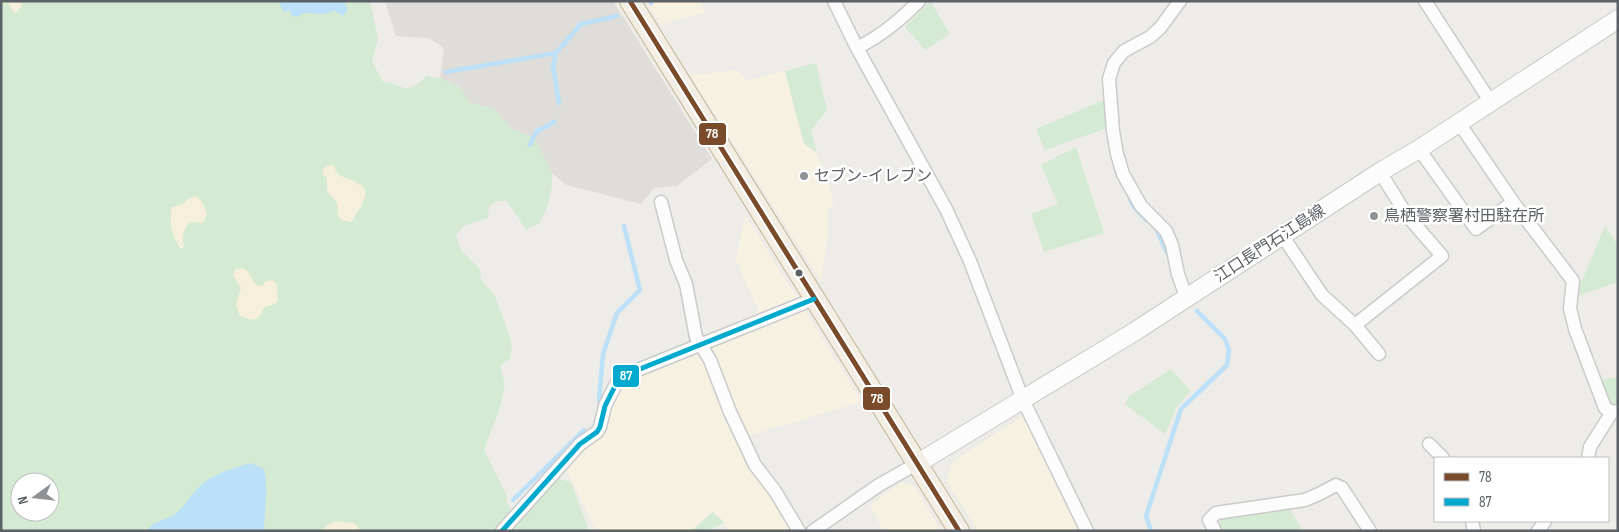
<svg xmlns="http://www.w3.org/2000/svg" width="1619" height="532" font-family="'Sofia Sans Condensed','Noto Sans JP',sans-serif">
<rect width="100%" height="100%" fill="#edece8"/>
<!-- commercial -->
<path fill="#f7f1e1" d="M646,1H700L705,12L661,25Z
M738,70L746,81L785,71L804,144L817,153L834,201L828,212V237L821,281L690,75Z
M745,215L862,402L747,436L705,335L759,312L736,260Z
M697,352L708,363L753,469L793,531H730L713,512L691,531H596L566,468L587,446L607,432L611,404L626,382Z
M1025,415L1082,531H978L947,481L952,462Z
M901,482L908,483L915,487L941,531H883L870,505Z"/>
<!-- industrial -->
<path fill="#deddd9" d="M385,1H613L712,159L677,186L654,188L641,204L566,185L552,173L535,139L511,128L494,109L468,102L460,87L440,78L444,48L428,38L396,36Z"/>
<!-- green -->
<path fill="#d5ead2" fill-rule="evenodd" d="M1,1H370L378,39L372,62L383,82L391,83L407,89L419,83L427,76L440,78L460,87L468,102L494,109L511,128L535,139L552,173V186L548,205L540,223L526,230L507,201H498L489,206L488,218L464,226L456,235L461,250L480,269L481,280L494,294L503,317L512,345L510,359L500,366L505,384L500,407L484,450L507,496V503L511,510L493,531H1ZM20,482H50V512H20Z
M930,1L950,34L925,50L905,27Z
M816,63L827,110L811,131L817,153L804,144L785,71Z
M1104,100L1107,128L1045,150L1036,129Z
M1076,147L1104,233L1044,252L1031,214L1058,204L1041,165Z
M1605,226L1618,246V282L1575,297Z
M1171,369L1191,391L1176,408L1165,434L1125,404L1128,397Z
M1618,377V404L1610,405L1600,380Z
M559,479L571,482L589,531H511L547,487Z
M1288,506L1303,531H1220L1218,527L1220,519Z
M713,512L724,522L709,531H691Z"/>
<!-- sand -->
<path fill="#f6efdc" d="M7,1H20L22,6L16,13L13,11Z
M334,165C335,169 336,173 340,175C348,181 368,182 365,196C363,207 356,212 352,222L342,220L338,216L337,203L327,191V178L323,174V169L326,166Z
M196,196L202,202L207,214L203,223L190,222C184,228 181,238 184,246L182,249L180,248C171,234 169,223 172,207L181,205L188,199Z
M242,268C252,271 250,282 259,286L263,285L266,281L272,280L277,284L278,300L275,304L265,307L258,318L251,320L240,316L236,305L241,288L233,275L235,269Z
M336,521L353,523L358,526L359,531H322L327,525Z"/>
<!-- water -->
<path fill="#bbe0f8" d="M278,1H345L347,11L343,16L334,10C316,21 312,6 297,17L291,15L290,10L284,12Z
M251,463C254,465 260,466 262,468C270,474 264,520 264,531H146C153,521 164,521 173,515C183,509 188,499 196,490C210,474 232,469 251,463Z"/>
<g fill="none" stroke-linecap="round" stroke-linejoin="round">
<!-- stream -->
<path stroke="#bbe0f8" stroke-width="4.5" d="M650,1L651,3
M446,72L556,53
M559,103L553,66L556,53L581,24L617,16
M530,145L536,132L554,122
M1130,199L1134,207L1146,220
M1157,230L1167,253
M599,400L603,354L617,313L640,290L624,226
M513,500L584,430
M1151,531L1146,516L1181,409L1227,365L1229,350L1225,339L1197,311"/>
<defs>
<path id="minor" d="M834,1L857,48L946,209L970,261L1023,400L1087,531
M1180,1L1160,28L1150,37L1124,51L1114,63L1109,79L1113,131L1117,154L1123,174L1141,206L1166,231L1172,245L1178,274L1186,297
M1425,1L1490,101
M857,48C882,35 899,21 919,1
M1459,123L1513,202L1573,281L1570,308L1575,329L1605,408L1612,412L1618,411
M1419,149L1476,229L1513,202
M661,202L676,260L686,284L696,337L710,360L730,412L755,465L775,491L799,531
M1282,235L1322,295L1355,325L1379,354
M1355,325L1442,256L1406,214L1380,172
M1429,444L1443,458
M1588,458L1590,447L1612,412
M1472,521L1474,531
M502,531L580,444L597,432L600,427L605,406L617,382L630,373L814,299
M813,531L879,485L918,463
M1215,531L1209,520L1216,513L1305,500L1319,494L1336,485L1342,488L1370,531
M1538,531L1545,521"/>
<path id="secondary" d="M918,463L1134,332L1380,172L1419,149L1618,19"/>
<path id="trunk" d="M630,1L959,531"/>
</defs>
<!-- minor casing -->
<use href="#minor" stroke="#cacaca" stroke-width="15"/>
<!-- secondary casing -->
<use href="#secondary" stroke="#c9c9c8" stroke-width="20"/>
<!-- trunk casing -->
<use href="#trunk" stroke="#c5b594" stroke-width="22"/>
<!-- minor -->
<use href="#minor" stroke="#fcfcfc" stroke-width="12"/>
<!-- secondary -->
<use href="#secondary" stroke="#fcfcfc" stroke-width="18"/>
<!-- trunk -->
<use href="#trunk" stroke="#f2eee4" stroke-width="20"/>
<defs>
<path id="bus-1" d="M630,1L959,531"/>
<path id="bus-2" d="M502,531L580,444L597,432L600,427L605,406L617,382L630,373L814,299"/>
</defs>
<!-- bus-1 casing -->
<use href="#bus-1" stroke="#fff" stroke-width="9"/>
<!-- bus-2 casing -->
<use href="#bus-2" stroke="#fff" stroke-width="9"/>
<!-- bus-1 -->
<use href="#bus-1" stroke="#7a4b2a" stroke-width="5"/>
<!-- bus-2 -->
<use href="#bus-2" stroke="#00a9ce" stroke-width="5"/>
</g>
<!-- markers -->
<g fill="#8f9294" stroke="#fff" stroke-width="2">
<circle cx="804" cy="176" r="5"/>
<circle cx="1374" cy="216" r="5"/>
</g>
<circle fill="#5c6166" stroke="#fff" stroke-width="2" cx="799" cy="273" r="4.5"/>
<g text-anchor="middle" dominant-baseline="central" stroke-width="5" stroke-linejoin="round" paint-order="stroke">
<!-- poi labels -->
<g font-size="16" fill="#5c6166" stroke="#fff" text-anchor="start">
<text x="814" y="176">セブン-イレブン</text>
<text x="1384" y="216">鳥栖警察署村田駐在所</text>
</g>
<!-- street labels -->
<g font-size="16" fill="#5c6166" stroke="#fff">
<text transform="translate(1270 244) rotate(-33)">江口長門石江島線</text>
</g>
</g>
<g stroke="#fff" stroke-width="2">
<rect x="698" y="122" width="29" height="24" rx="5" fill="#7a4b2a"/>
<rect x="612" y="364" width="28" height="24" rx="5" fill="#00a9ce"/>
<rect x="862" y="386" width="29" height="25" rx="5" fill="#7a4b2a"/>
</g>
<g font-size="14" text-anchor="middle" font-weight="bold" fill="#fff">
<text x="712" y="138">78</text>
<text x="626" y="380">87</text>
<text x="877" y="403">78</text>
</g>
<!-- border -->
<rect width="1619" height="532" fill="none" stroke="#5c6166" stroke-width="5"/>
<!-- legend -->
<rect x="1434" y="457" width="175" height="65" fill="#ffffff" stroke="#bec0c2"/>
<rect x="1444" y="473" width="25" height="8" fill="#7a4b2a" stroke="#bec0c2"/>
<text x="1479" y="482" font-size="15" fill="#5c6166">78</text>
<rect x="1444" y="498" width="25" height="8" fill="#00a9ce" stroke="#bec0c2"/>
<text x="1479" y="507" font-size="15" fill="#5c6166">87</text>
<!-- north arrow -->
<g transform="translate(35 497) rotate(255)"><circle r="24" fill="#ffffff" stroke="#bec0c2"/>
<path d="M0-4L9 19L0 12L-9 19Z" fill="#8f9294"/>
<text y="-8" font-size="14" font-weight="bold" text-anchor="middle" fill="#5c6166">N</text>
</g>
</svg>
